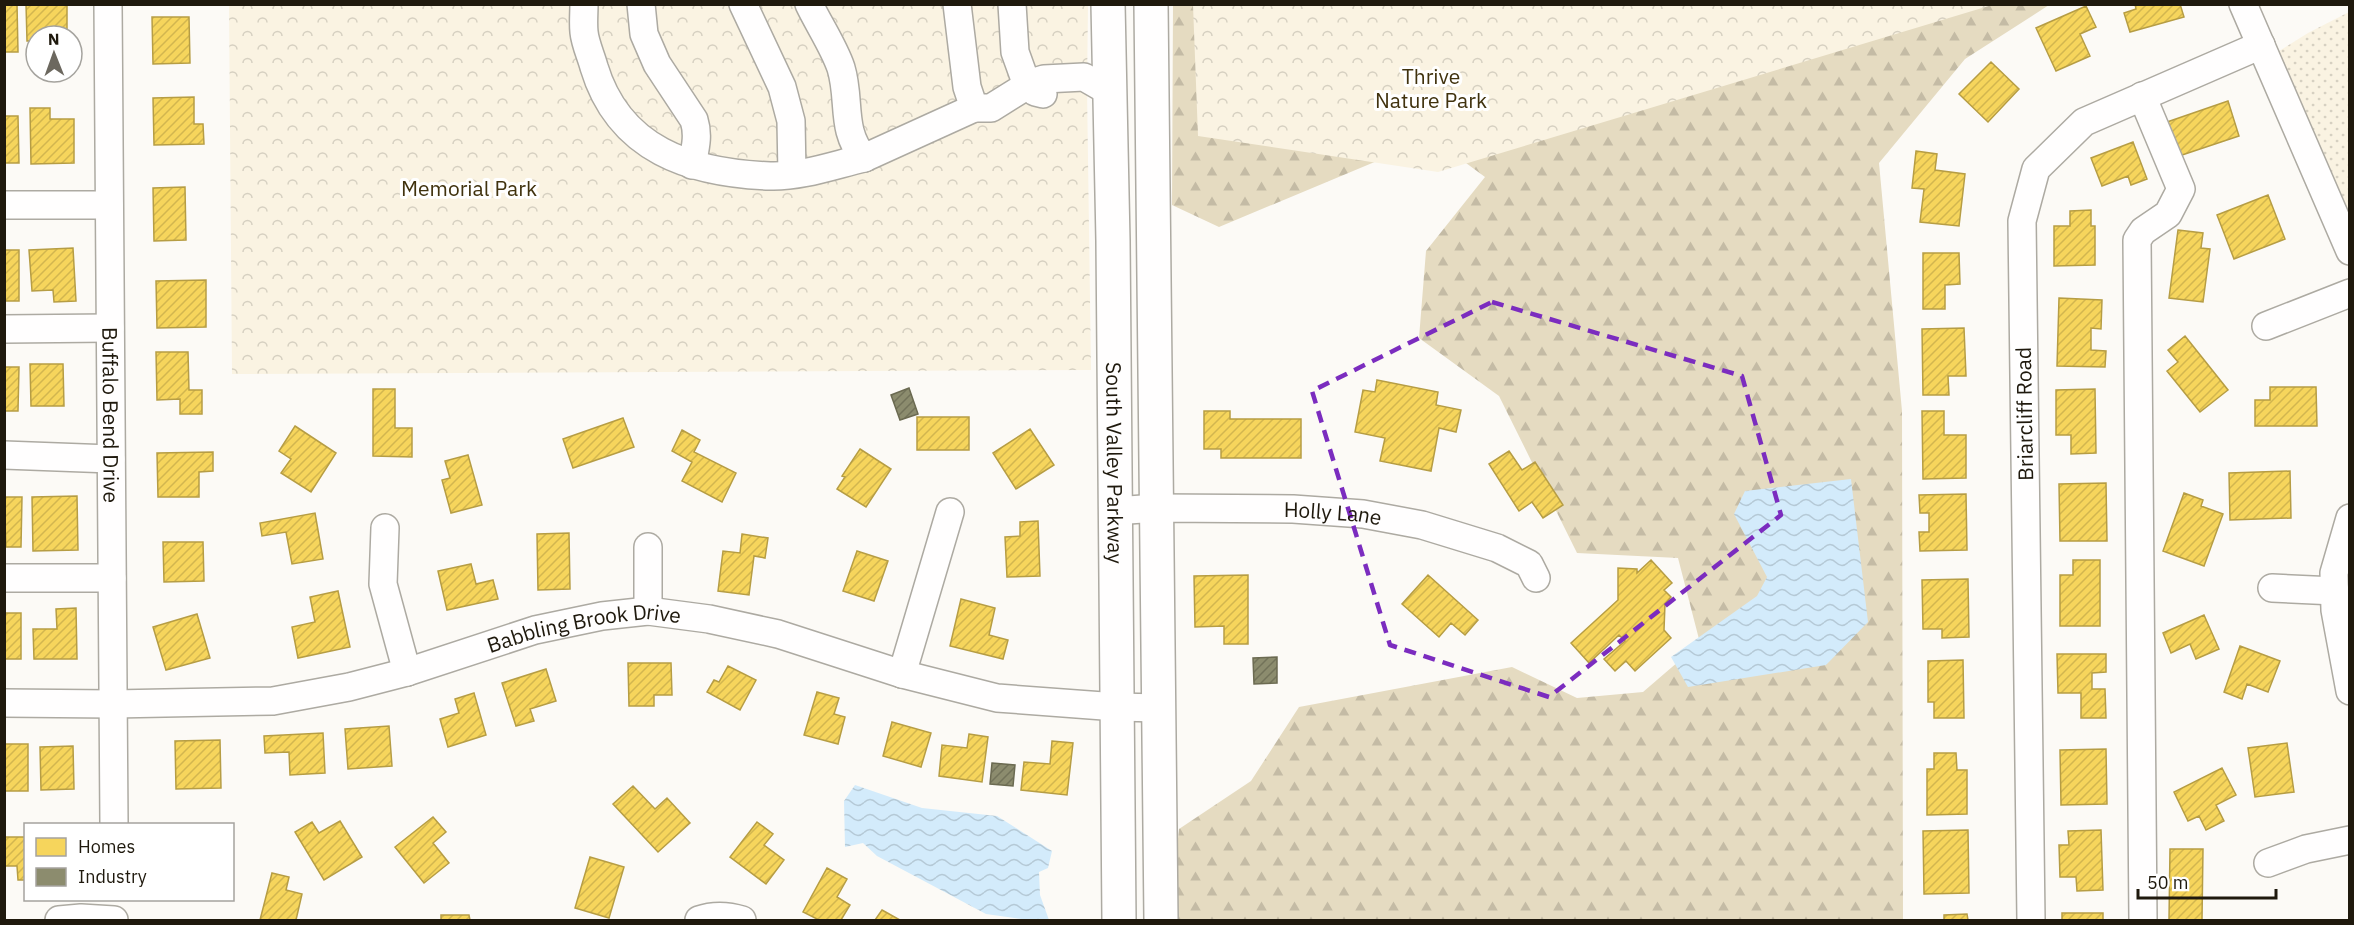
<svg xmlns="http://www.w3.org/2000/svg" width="2354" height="925" font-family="'IBM Plex Sans',sans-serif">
<defs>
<pattern id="grass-dots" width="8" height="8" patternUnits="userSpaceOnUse" patternTransform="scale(1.5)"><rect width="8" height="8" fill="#faf3e2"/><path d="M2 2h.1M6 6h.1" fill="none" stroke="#d6d0c1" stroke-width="1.8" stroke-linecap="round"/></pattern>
<pattern id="forest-firs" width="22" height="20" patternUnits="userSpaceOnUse" patternTransform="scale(1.5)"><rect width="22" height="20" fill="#e5dbc1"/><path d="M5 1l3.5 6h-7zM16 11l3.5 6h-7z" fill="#c4bba5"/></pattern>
<pattern id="park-crowns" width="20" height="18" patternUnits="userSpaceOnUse" patternTransform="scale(1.5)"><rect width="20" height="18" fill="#faf3e2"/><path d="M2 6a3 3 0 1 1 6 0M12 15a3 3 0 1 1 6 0" fill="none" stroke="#d6d0c1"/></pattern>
<pattern id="water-waves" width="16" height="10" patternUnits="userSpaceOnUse" patternTransform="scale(1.5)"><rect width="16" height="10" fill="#d3ebfb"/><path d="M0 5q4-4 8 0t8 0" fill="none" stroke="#b5c9d6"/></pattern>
<pattern id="homes-hatch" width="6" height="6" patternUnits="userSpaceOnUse" patternTransform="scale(1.5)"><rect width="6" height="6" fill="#f6d55c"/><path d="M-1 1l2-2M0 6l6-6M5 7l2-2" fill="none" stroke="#d2b64f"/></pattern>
<pattern id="industry-hatch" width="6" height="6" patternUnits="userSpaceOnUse" patternTransform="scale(1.5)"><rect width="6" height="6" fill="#8c8c6e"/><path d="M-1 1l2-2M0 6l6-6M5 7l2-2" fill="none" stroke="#727259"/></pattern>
</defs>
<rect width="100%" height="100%" fill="#fcfaf6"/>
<!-- grass -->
<path fill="url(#grass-dots)" d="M2349,12V218L2276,53L2308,33Z"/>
<!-- forest -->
<path fill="url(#forest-firs)" d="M1173,5H2049L1965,59L1879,163L1902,411L1903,920H1172V896L1179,829L1251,781L1299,707L1512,667L1577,698L1643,692L1700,643L1678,558L1577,553L1499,396L1419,338L1426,251L1485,177L1432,138L1219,227L1172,205Z"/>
<!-- park -->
<path fill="url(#park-crowns)" d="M229,5H1088L1087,88L1091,370L232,374Z
M1193,5V4L1992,5L1438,172L1198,136Z"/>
<!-- water -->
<path fill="url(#water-waves)" d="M1851,479L1868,622L1826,665L1688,687L1671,657L1757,596L1767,577L1734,514L1745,491Z
M855,785L922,808L997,816L1052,851L1048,868L1039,872L1040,895L1049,920H1029L986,914L877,856L863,843L845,847L844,801Z"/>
<!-- homes -->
<path fill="url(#homes-hatch)" stroke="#b69d44" stroke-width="1.5" d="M4,4H17L18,52H4Z
M26,4H67V36H36V41H27Z
M2135,4H2180L2184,17L2130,32L2124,13L2136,9Z
M2086,6L2096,27L2080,34L2090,56L2056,71L2036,28Z
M152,17H189L190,63L153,64Z
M1991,62L2019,89L1988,122L1959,94Z
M194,97V124H203L204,144L154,145L153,98Z
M2228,101L2239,136L2179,156L2167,122Z
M30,108H50V119H74V163L31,164Z
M4,116H18L19,163H4Z
M2133,142L2147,179L2131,185L2128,176L2102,186L2091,158Z
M1916,151L1937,154L1935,170L1965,174L1959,226L1920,222L1924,189L1912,188Z
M185,187L186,240L154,241L153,188Z
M2268,195L2285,239L2234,259L2217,215Z
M2091,210V226H2095V265L2054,266V226H2070V211Z
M2178,230L2203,233L2201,248L2210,249L2203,302L2169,298Z
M73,248L76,301L54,302L53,290L32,291L29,250Z
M4,250H19V301H4Z
M1923,253H1959L1960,284L1945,285V309H1923Z
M206,280V327L157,328L156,281Z
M2059,298L2102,300L2101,329L2091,328V350L2106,351L2105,367L2057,366Z
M1964,328L1966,376H1948L1949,395H1923L1922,329Z
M2185,336L2228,390L2200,412L2167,371L2178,362L2168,350Z
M156,352H188L189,390H202V414H180V399L157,400Z
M30,364H63L64,406H31Z
M4,367H19L18,411H4Z
M1377,380L1438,392L1436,405L1461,410L1456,432L1439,428L1431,471L1380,461L1385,438L1355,432L1363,390L1375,392Z
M2270,387H2316L2317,426H2255V400H2270Z
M373,389H395V428H412V457L373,456Z
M2095,389L2096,453L2071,454V435H2056V390Z
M1204,411H1230V419H1301V458H1221V449H1204Z
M1922,411H1944V435H1966V478L1923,479Z
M917,417H969V450H917Z
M623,418L634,447L573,468L563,439Z
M295,426L336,453L311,492L281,473L291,459L279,451Z
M1030,429L1054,465L1016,489L993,453Z
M682,430L700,440L694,452L736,473L722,502L682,481L692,462L672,451Z
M860,449L891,469L866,507L837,489L845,477L842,476Z
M1509,451L1522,470L1535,462L1563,505L1543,518L1532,502L1519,511L1489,464Z
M213,452V471L199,472V497H158L157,453Z
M468,455L482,505L451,513L442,480L450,478L445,461Z
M2290,471L2291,518L2230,520L2229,473Z
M2106,483L2107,541H2060L2059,484Z
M2184,493L2203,500L2201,506L2223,514L2204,566L2163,551Z
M1966,494L1967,550L1920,551L1919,532H1929V513H1920L1919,495Z
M77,496L78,550L33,551L32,497Z
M4,497H22L21,547H6Z
M315,513L323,559L292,564L286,532L262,536L260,523Z
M1038,521L1040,576L1007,577L1005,537L1020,536V522Z
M569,533L570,589L538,590L537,534Z
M742,534L768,538L765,558L754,556L749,595L718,591L723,551L740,553Z
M163,542H203L204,581L164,582Z
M857,551L888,561L874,601L843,591Z
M1651,560L1672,583L1664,590L1671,597L1665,604L1664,630L1671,638L1635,671L1626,661L1615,671L1604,659L1625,641L1619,635L1589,663L1571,643L1618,600V568L1637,569V573Z
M2073,560H2100V626H2060V575H2073Z
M471,564L476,584L493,580L498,599L447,610L438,571Z
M1248,575V644H1224V626L1195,627L1194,576Z
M1428,575L1478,620L1465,635L1451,623L1439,637L1402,604Z
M1968,579L1969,637L1942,638V629H1923L1922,580Z
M338,591L350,647L298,658L292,627L315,622L310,597Z
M961,599L995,608L989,635L1008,640L1003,659L950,646Z
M76,608L77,659H34L33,629H57L56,609Z
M4,613H21V659H4Z
M197,614L210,658L166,670L153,627Z
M2204,615L2219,649L2196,659L2190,644L2171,653L2163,633Z
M2240,646L2280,661L2268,692L2247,684L2242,699L2224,692Z
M2057,654H2106V672L2092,673V689H2105L2106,718H2081V693H2058Z
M1963,660L1964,718H1934V702H1928V661Z
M628,663H671L672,695H654V706H629Z
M728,666L756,680L740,710L707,692L714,680L719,682Z
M546,669L556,701L530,709L534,721L516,726L502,683Z
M817,692L839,698L834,714L845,717L838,744L804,735Z
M474,693L486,735L448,747L440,719L459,713L455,699Z
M892,722L931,733L921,767L883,756Z
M389,726L392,766L348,769L345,729Z
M323,733L325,773L290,775L289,752L265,753L264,736Z
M969,734L988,737L982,782L939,776L942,745L967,748Z
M220,740L221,788L176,789L175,741Z
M1052,741L1073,743L1067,795L1021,790L1024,762L1050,764Z
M2287,743L2294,792L2255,797L2248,748Z
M4,744H28V791H4Z
M73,746L74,789L41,790L40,747Z
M2106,749L2107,804L2061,805L2060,750Z
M1934,753H1956L1957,770H1967V814L1927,815V769H1934Z
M2222,768L2236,795L2216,805L2224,821L2206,830L2199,816L2188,821L2174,792Z
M633,786L655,809L667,798L690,823L658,852L613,804Z
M433,817L446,832L433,843L449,863L424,883L395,847Z
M340,821L362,857L324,880L295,832L312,822L319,833Z
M757,822L773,834L764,845L784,860L766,884L730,857Z
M1968,830L1969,893L1924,894L1923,831Z
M2101,830L2103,890L2077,891L2076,877H2060L2059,845H2069L2068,831Z
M4,837H26V880H18L17,866H4Z
M2170,849H2203L2202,920H2169Z
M590,857L624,867L609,918L575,908Z
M827,868L847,879L837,897L850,905L841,920H819L803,912Z
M272,873L289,877L286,890L302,894L296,920H260Z
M882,910L900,920H875Z
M2062,913H2103V920H2062Z
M1967,914L1968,920H1944V915Z
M441,915H469L470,920H441Z"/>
<!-- industry -->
<path fill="url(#industry-hatch)" stroke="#6b6a51" stroke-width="1.5" d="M909,388L918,414L900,420L891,395Z
M1277,657V683L1254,684L1253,658Z
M992,763L1015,765L1013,786L990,784Z"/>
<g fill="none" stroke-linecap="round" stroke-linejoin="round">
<defs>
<g id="minor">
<path id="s1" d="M108,4L114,824"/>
<path d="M584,4C584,13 583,23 584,32C585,43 591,56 594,67C619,150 690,173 770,176C801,177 834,165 864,158"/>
<path d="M641,4L644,34L657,64L694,120C699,136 695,149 692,165"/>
<path d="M743,4L782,87L791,121L792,174"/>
<path d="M809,4C819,25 834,47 841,68C851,101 840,130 864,158L974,108"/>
<path d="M957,4L967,87L974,108H991L1031,83L1044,79L1084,77L1110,92"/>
<path d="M1012,4L1015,52L1024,77L1035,92L1043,94"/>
<path d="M2243,4L2350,251"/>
<path d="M2142,96L2181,189L2168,214L2143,231L2137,240L2143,920"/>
<path d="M4,205H109"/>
<path d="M2266,326L2350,293"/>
<path d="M4,329L110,328"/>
<path d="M4,455L111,459"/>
<path id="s2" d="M1114,511L1157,508L1293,509L1363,514L1422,525L1497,548L1529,564L1536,578"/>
<path d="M2350,518L2334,573L2335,610L2350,691"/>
<path d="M385,528L383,584L407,672"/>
<path d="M4,578H112"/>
<path d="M2272,588L2335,591"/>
<path d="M648,611V547"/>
<path d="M902,674L950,512"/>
<path id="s3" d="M4,703L113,704L273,701L349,687L407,672L535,630L602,616L648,611L709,619L778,634L902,674L997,698L1117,707L1159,708"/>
<path d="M2268,863L2306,849L2350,840"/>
<path d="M59,920L81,918L114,920"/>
<path d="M699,920C713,915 729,916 742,920"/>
<path d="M2031,920L2022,221L2036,169L2084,122L2261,45"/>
</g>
<g id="major">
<path id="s4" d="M1108,4L1113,241L1119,920"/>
<path d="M1151,4L1161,920"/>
</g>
</defs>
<!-- minor casing -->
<use href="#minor" stroke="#adaaa2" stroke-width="30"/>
<!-- major casing -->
<use href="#major" stroke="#adaaa2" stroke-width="36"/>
<!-- minor -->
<use href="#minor" stroke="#fffefe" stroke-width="27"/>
<!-- major -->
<use href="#major" stroke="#fffefe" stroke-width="33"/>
</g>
<!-- marked area -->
<path fill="none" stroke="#7b2cbf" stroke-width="4.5" stroke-dasharray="12 8" stroke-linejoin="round" d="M1492,302L1742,376L1781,515L1549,697L1390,645L1312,391Z"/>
<g text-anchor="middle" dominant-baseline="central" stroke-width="6" stroke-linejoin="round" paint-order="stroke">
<!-- park labels -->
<g font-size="21" fill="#40320e" stroke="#fff">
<text x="1431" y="76">Thrive<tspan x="1431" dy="24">Nature Park</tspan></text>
<text x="469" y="188">Memorial Park</text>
</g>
<!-- street labels -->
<g font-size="21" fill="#1f190d" stroke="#fff">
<text stroke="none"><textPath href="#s1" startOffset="411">Buffalo Bend Drive</textPath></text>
<text transform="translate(2024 414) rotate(-91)">Briarcliff Road</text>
<text stroke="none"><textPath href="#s4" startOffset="459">South Valley Parkway</textPath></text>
<text stroke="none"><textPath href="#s2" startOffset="219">Holly Lane</textPath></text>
<text stroke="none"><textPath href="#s3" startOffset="590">Babbling Brook Drive</textPath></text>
</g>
</g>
<!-- border -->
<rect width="2354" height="925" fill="none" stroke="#1f190d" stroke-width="12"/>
<!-- legend -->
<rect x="24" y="823" width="210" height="78" fill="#ffffff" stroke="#a5a39e" stroke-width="1.5"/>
<rect x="36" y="838" width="30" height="18" fill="#f6d55c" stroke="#a5a39e" stroke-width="1.5"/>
<text x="78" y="853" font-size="18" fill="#1f190d">Homes</text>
<rect x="36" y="868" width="30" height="18" fill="#8c8c6e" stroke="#a5a39e" stroke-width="1.5"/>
<text x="78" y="883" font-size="18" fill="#1f190d">Industry</text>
<!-- north arrow -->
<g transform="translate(54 54) rotate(359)"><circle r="28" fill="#ffffff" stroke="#a5a39e" stroke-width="1.5"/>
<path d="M0-4.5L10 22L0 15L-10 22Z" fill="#6c685f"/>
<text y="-9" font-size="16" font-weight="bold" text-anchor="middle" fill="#1f190d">N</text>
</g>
<!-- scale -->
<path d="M2138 889v9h138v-9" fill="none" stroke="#1f190d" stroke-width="3"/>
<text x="2147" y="889" font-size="18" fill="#1f190d" stroke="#ffffff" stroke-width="4.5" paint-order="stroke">50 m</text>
</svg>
